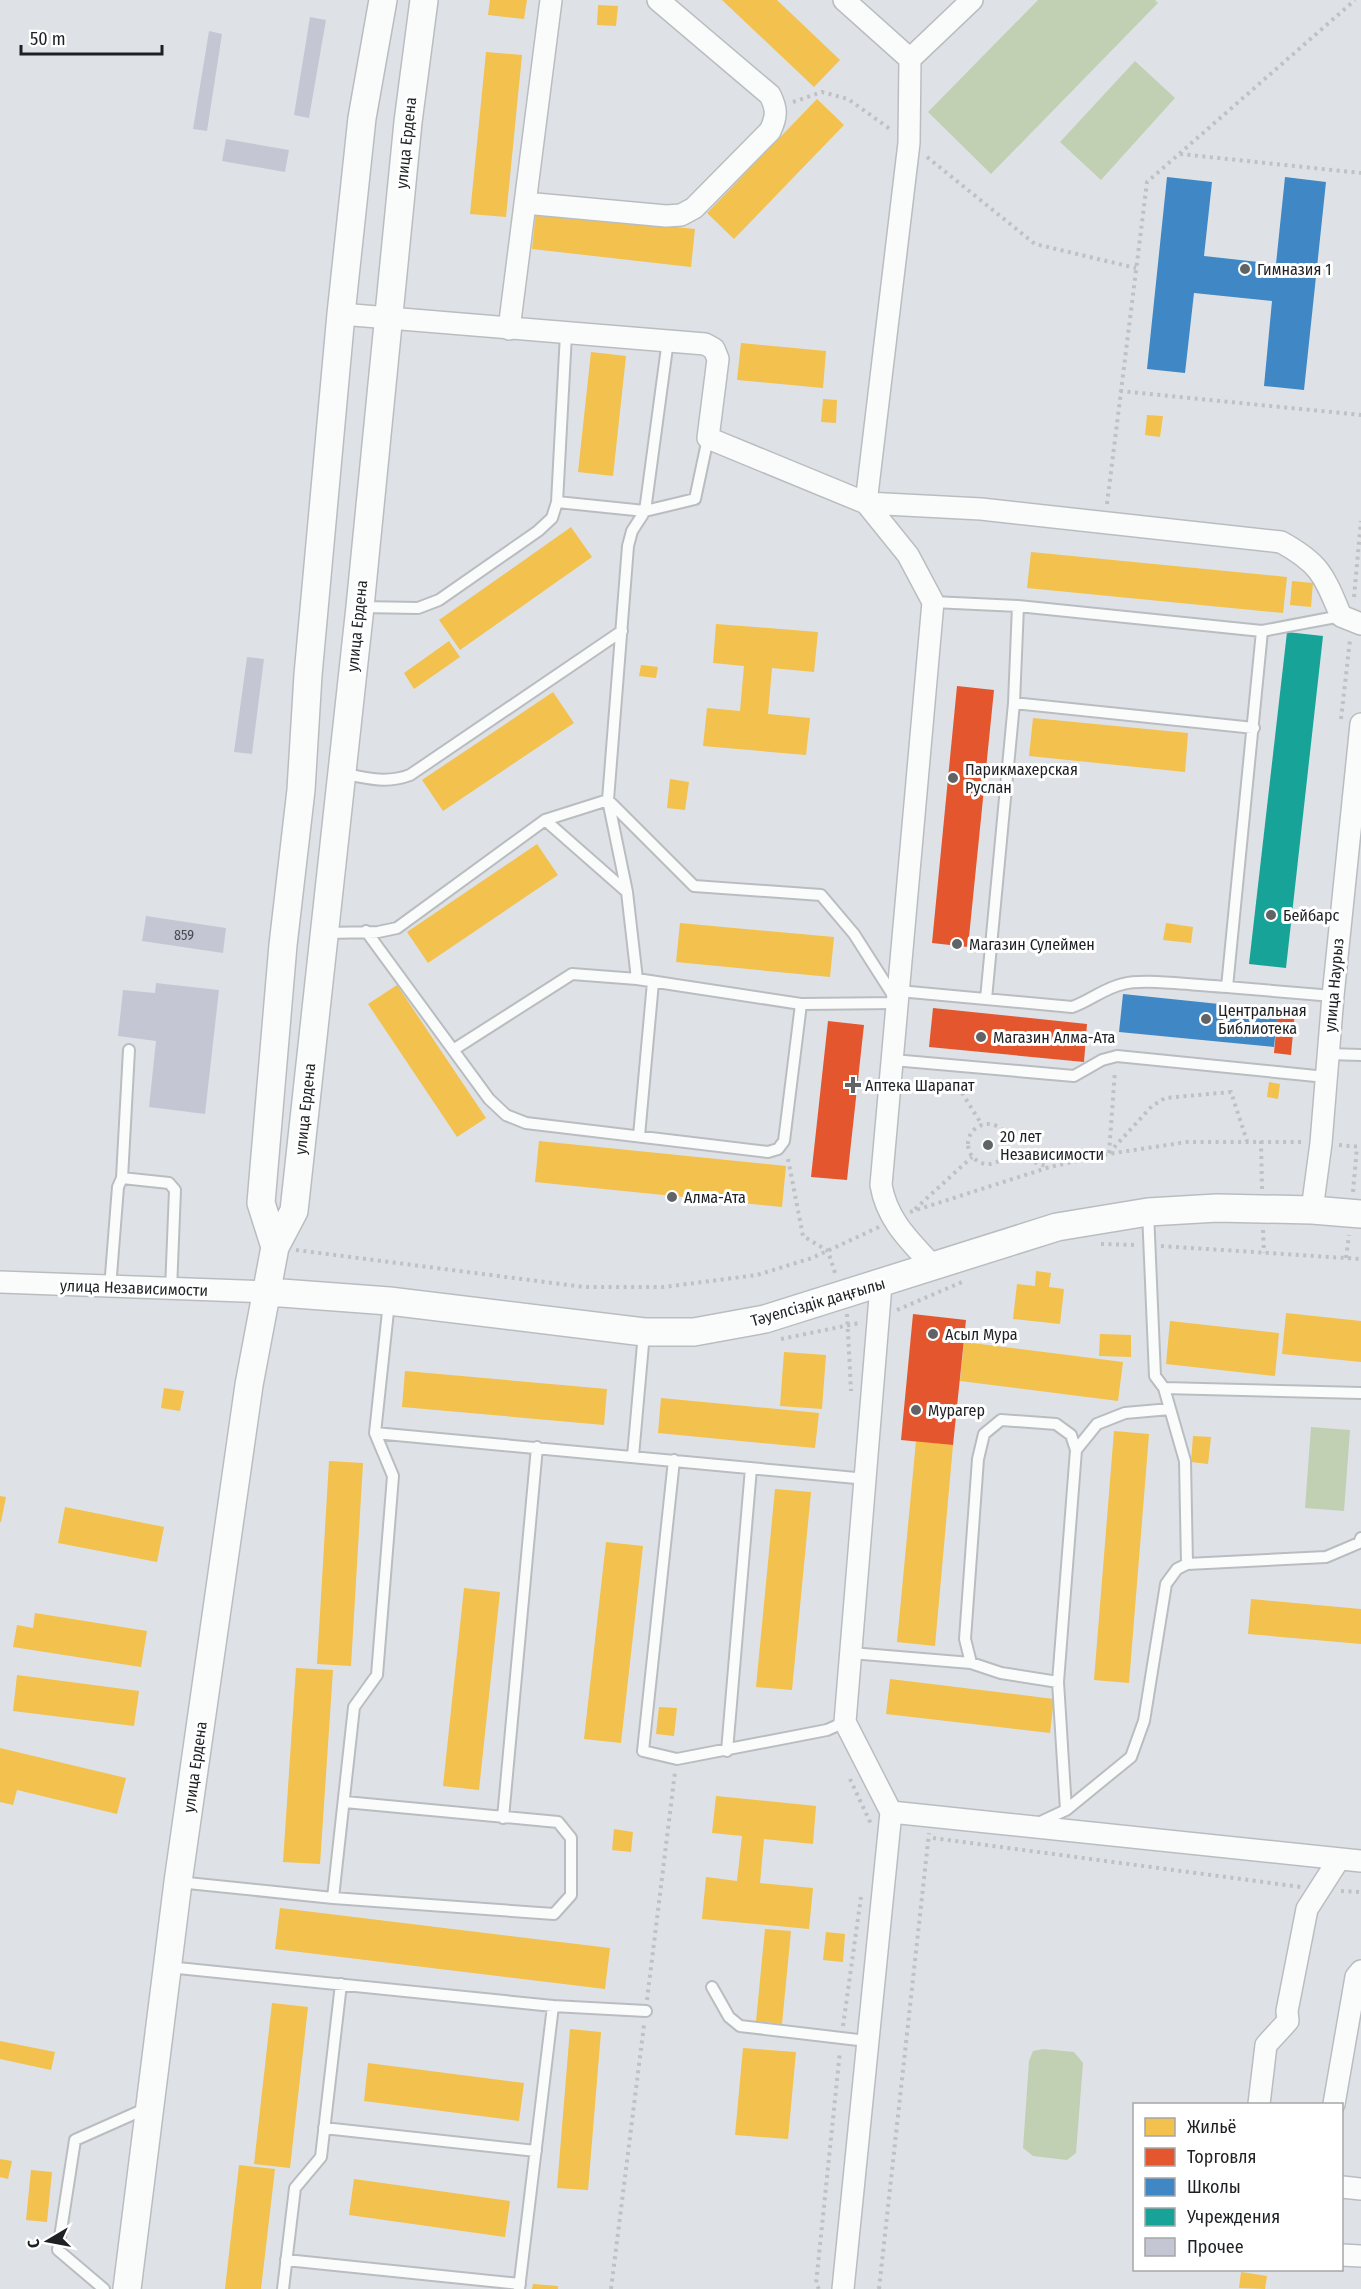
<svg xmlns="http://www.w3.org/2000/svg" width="1361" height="2289" font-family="'Fira Sans Condensed',sans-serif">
<rect width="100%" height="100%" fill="#dee2e6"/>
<!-- green -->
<path fill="#c1cfb3" d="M1038,0H1155L1158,3L991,174L928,112Z
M1135,61L1175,98L1101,180L1060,142Z
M1311,1427L1350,1430L1344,1511L1305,1508Z
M1043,2049L1074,2052L1083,2063L1076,2153L1067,2160L1033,2156L1023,2148L1029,2061L1033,2051Z"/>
<!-- homes -->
<path fill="#f2c14e" d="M490,0H527L524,19L488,15Z
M722,0H777L840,60L814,87Z
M598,5L618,6L616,26L597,25Z
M486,52L522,55L506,217L470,214Z
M817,99L844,125L734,239L707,213Z
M536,212L695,229L691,267L532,249Z
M741,343L826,351L823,388L737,380Z
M591,352L626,356L613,476L578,472Z
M823,399L837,400L836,423L821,422Z
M1147,415L1163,416L1160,437L1145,435Z
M571,527L592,557L460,650L439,620Z
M1031,552L1287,577L1283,613L1027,588Z
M1292,581L1313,583L1311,607L1290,605Z
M716,624L818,632L814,672L772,668L768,714L810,718L806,755L703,746L707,708L740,711L744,666L713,663Z
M449,641L460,657L414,689L404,673Z
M641,665L658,667L656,678L639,676Z
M553,692L574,723L443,811L422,780Z
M1033,718L1188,733L1185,772L1029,756Z
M670,779L689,782L685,810L667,808Z
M537,844L558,875L428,963L407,932Z
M680,923L834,937L830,977L676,962Z
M1166,923L1193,927L1191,943L1163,940Z
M397,985L486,1118L457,1137L368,1004Z
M1269,1082L1280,1084L1278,1099L1267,1097Z
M539,1141L786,1166L782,1207L535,1182Z
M1036,1271L1051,1273L1049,1287L1064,1289L1060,1324L1013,1319L1017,1284L1035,1286Z
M1286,1313L1361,1321V1362L1282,1354Z
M1170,1321L1279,1333L1275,1376L1166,1364Z
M1100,1334L1131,1335V1357L1099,1356Z
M964,1342L1123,1362L1118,1401L960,1381Z
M784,1352L826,1355L822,1409L780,1406Z
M405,1371L607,1389L604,1425L402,1407Z
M164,1388L184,1391L180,1411L161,1408Z
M661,1398L819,1413L815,1448L658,1433Z
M1114,1431L1149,1434L1129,1683L1094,1680Z
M1193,1436L1211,1437L1208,1464L1191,1462Z
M916,1441L953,1445L935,1646L897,1642Z
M329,1461L363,1463L351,1666L317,1664Z
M775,1489L811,1492L792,1690L756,1687Z
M0,1496L6,1497L1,1522H0Z
M65,1507L164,1527L157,1562L58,1543Z
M606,1542L643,1546L621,1743L584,1739Z
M464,1588L500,1592L479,1790L443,1786Z
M1251,1599L1361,1609V1644L1248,1634Z
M35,1613L147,1631L141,1667L13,1647L17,1625L33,1628Z
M296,1668L333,1670L320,1864L283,1862Z
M17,1675L139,1691L134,1726L13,1711Z
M890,1679L1054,1699L1050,1733L886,1714Z
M659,1707L677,1708L674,1736L656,1734Z
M0,1748L126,1778L117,1814L17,1790L13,1805L0,1802Z
M716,1796L816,1806L813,1844L764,1839L760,1883L813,1888L809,1929L702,1919L706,1877L737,1881L742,1836L712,1833Z
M614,1829L633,1832L631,1852L612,1850Z
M280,1908L610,1948L605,1989L275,1949Z
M765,1929L791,1931L782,2024L756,2021Z
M826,1932L845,1934L843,1962L823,1960Z
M272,2003L308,2007L290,2168L254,2164Z
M570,2029L601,2032L588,2190L557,2188Z
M0,2041L55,2052L51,2070L0,2059Z
M743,2048L796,2052L788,2139L735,2135Z
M368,2063L524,2083L519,2121L364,2101Z
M0,2159L12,2161L8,2179L0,2177Z
M239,2165L275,2169L261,2289H225Z
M31,2170L52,2172L47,2222L26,2220Z
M354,2179L510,2201L505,2237L349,2215Z
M1241,2272L1267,2276L1265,2289L1239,2288Z
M533,2284L558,2286V2289H532Z"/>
<!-- shops -->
<path fill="#e4572e" d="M957,686L994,690L968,947L932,943Z
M933,1008L1087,1024L1084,1062L929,1047Z
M1278,1010L1295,1011L1291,1055L1274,1053Z
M828,1021L864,1025L847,1180L811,1177Z
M913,1314L966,1320L953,1445L901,1440Z"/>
<!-- schools -->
<path fill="#3f88c5" d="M1167,177L1212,182L1204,256L1276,264L1285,177L1326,182L1304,390L1264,386L1272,301L1194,293L1185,373L1147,369Z
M1123,994L1278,1010L1274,1047L1119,1032Z"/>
<!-- public -->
<path fill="#17a398" d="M1287,632L1323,636L1286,968L1249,964Z"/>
<!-- building -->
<path fill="#c5c6d4" d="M310,17L326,20L309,118L294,115Z
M209,31L222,34L207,131L193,129Z
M226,139L289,150L285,172L222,161Z
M247,657L264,659L252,754L234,752Z
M146,916L226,928L223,953L142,941Z
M156,983L219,990L205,1114L149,1107L156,1041L118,1036L123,990L155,993Z"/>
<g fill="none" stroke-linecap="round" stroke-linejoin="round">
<defs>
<path id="service" d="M557,502L645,511L668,340
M933,602L1018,606
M360,607L418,608L439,600L538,531L552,518L557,502L566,334
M1262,631L1341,616
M1014,703L1254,728
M341,773C365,778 386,784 410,775L622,631
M545,820L627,892
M366,931L489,1099L506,1115L526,1123L768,1152L778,1149L784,1141L801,1004L637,979L572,974L453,1050
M325,933L378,932L397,928L545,820L608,800L694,886L821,895L854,934L898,1003L801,1004
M637,979L627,892L608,800L628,546L632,531L645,511L695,499L708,438
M899,991L1072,1007C1090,1001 1104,988 1123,984C1144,978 1202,986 1227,987
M986,999L1014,703L1018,606L1262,631L1227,987L1333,996
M1328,1054L1361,1055
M893,1060L1074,1076L1102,1060L1117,1056L1326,1077
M639,1136L653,982
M122,1178L129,1050
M1148,1212L1155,1376L1164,1388L1361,1393
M110,1288L118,1187L122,1178L169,1183L175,1190L171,1290
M1164,1388L1185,1461L1187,1564
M375,1433L867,1479
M1076,1450L1097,1424L1125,1413L1170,1409
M633,1456L644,1333
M674,1460L643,1751L677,1759L827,1730L845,1722
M851,1653L971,1663L1001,1673L1058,1682
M971,1663L965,1639L978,1459L984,1434L1001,1420L1056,1424L1071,1435L1076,1450L1058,1682L1066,1810
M727,1751L751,1468
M503,1818L537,1447
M1036,1824L1066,1810L1131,1757L1144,1721L1166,1584L1177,1569L1187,1564L1326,1557L1359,1543L1361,1538
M178,1882L333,1898L554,1914L571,1895V1838L558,1822L345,1802
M333,1898L354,1707L377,1675L393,1476L375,1433L389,1302
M168,1967L553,2006L646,2011
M712,1987L729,2017L740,2026L867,2041
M324,2128L536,2151
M286,2260L520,2284
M104,2289L58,2250L75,2140L147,2108
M283,2289L295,2188L321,2157L341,1984
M519,2289L553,2006"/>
<path id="minor" d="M844,0L910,59
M525,203L666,216L681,215L694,208L770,131C777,116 777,109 770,95L658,0
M341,314L705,344L714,349L718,359L708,438L866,503L981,509L1281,542C1321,564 1324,576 1341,616L1361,624
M509,329L551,0
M1312,1210L1321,1143L1333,996L1361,724
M932,1265C909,1240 887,1220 881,1185L933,602L908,555L866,503L909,143L910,59L972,0
M0,1282L268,1292
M891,1812L1361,1861
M1259,2104L1266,2045L1288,2021L1287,2011L1307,1909L1339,1859
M1334,2104L1356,1977L1361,1971
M1342,2187L1361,2189
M1342,2255L1361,2256
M843,2289L891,1812L845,1722L881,1285"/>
<path id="tertiary" d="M275,1247L261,1203L283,945L301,790L308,675L341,314L362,118L383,0
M268,1292L389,1301L644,1332H694L765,1319L1057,1227L1148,1212L1217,1208L1312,1210L1361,1214
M127,2289L178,1882L249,1385L275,1247L294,1211L360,607L408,122L424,0"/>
</defs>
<!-- service casing -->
<use href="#service" stroke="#babdc0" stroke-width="14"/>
<!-- minor casing -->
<use href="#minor" stroke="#babdc0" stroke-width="24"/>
<!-- tertiary casing -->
<use href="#tertiary" stroke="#babdc0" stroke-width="30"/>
<!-- path -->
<path stroke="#c0c1c3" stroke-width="4" stroke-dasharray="3 4.5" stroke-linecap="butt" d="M793,102L822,92L848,99L890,129
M1180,154L1361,173
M927,157L1035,244L1136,268
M1120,391L1361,415
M1107,504L1147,182L1355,0
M1354,597L1361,521
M1341,719L1350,640
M954,1080L982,1125
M968 1144a20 20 0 1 1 40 0a20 20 0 1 1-40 0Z
M1261,1141L1262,1189
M1339,1145L1361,1147
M1006,1153L1049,1167
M1109,1153L1152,1106L1165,1098L1231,1092L1247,1141
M1109,1153L1115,1071
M788,1159L803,1236L828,1251L836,1276
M1353,1192L1357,1147
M915,1209L972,1157
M910,1212L1050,1167L1108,1154L1187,1142H1304
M1263,1230L1264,1253
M1101,1244L1136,1245
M1161,1246L1361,1259
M296,1250L584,1287H664L757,1275L812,1258L879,1227
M1346,1258L1349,1235
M897,1310L962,1282
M847,1314L851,1391
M781,1339L859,1323
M850,1779L871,1824
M933,1838L1301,1887
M1341,1891L1361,1892
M647,2000L675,1772
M843,2026L861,1897
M611,2289L644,2025
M819,2289L816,2284L840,2051
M879,2289L929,1833"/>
<!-- service -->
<use href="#service" stroke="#fafbfb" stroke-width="10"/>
<!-- minor -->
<use href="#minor" stroke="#fafbfb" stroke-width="21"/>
<!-- tertiary -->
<use href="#tertiary" stroke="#fafbfb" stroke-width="27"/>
</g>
<!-- markers -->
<g fill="#616467" stroke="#fff" stroke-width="2">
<circle cx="1245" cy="269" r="6"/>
<circle cx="953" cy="778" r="6"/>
<circle cx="1271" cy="915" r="6"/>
<circle cx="957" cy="944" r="6"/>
<circle cx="1206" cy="1019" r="6"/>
<circle cx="981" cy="1037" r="6"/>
<path d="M850 1076h6v6h6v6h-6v6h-6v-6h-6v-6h6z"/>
<circle cx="988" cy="1145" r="6"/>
<circle cx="672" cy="1197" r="6"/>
<circle cx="933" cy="1334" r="6"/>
<circle cx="916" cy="1410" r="6"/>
</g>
<g text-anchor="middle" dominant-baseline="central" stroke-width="6" stroke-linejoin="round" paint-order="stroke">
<!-- number labels -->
<g font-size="14" fill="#484a4f">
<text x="184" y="935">859</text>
</g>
<!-- street labels -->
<g font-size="16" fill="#1e2023" stroke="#fff">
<text transform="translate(406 143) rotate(-84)">улица Ердена</text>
<text transform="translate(357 626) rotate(-84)">улица Ердена</text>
<text transform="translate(1334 985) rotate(-85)">улица Наурыз</text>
<text transform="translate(305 1109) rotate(-84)">улица Ердена</text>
<text transform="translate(134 1288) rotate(2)">улица Независимости</text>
<text transform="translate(818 1302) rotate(-16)">Тәуелсіздік даңғылы</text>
<text transform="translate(195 1767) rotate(-82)">улица Ердена</text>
</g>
<!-- poi labels -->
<g font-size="16" fill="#1e2023" stroke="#fff" text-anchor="start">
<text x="1257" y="269">Гимназия 1</text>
<text x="965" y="769">Парикмахерская<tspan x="965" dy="18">Руслан</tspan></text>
<text x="1283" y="915">Бейбарс</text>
<text x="969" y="944">Магазин Сулеймен</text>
<text x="1218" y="1010">Центральная<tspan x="1218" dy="18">Библиотека</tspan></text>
<text x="993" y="1037">Магазин Алма-Ата</text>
<text x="865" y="1085">Аптека Шарапат</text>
<text x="1000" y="1136">20 лет<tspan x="1000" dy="18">Независимости</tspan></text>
<text x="684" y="1197">Алма-Ата</text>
<text x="945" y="1334">Асыл Мура</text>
<text x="928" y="1410">Мурагер</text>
</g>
</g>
<!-- legend -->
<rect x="1133" y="2103" width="210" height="168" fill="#ffffff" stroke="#a5a6a7" stroke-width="1.5"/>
<rect x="1145" y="2118" width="30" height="18" fill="#f2c14e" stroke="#a5a6a7" stroke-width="1.5"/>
<text x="1187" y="2133" font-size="18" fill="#1e2023">Жильё</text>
<rect x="1145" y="2148" width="30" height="18" fill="#e4572e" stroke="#a5a6a7" stroke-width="1.5"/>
<text x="1187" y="2163" font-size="18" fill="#1e2023">Торговля</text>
<rect x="1145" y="2178" width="30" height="18" fill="#3f88c5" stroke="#a5a6a7" stroke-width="1.5"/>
<text x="1187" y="2193" font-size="18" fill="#1e2023">Школы</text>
<rect x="1145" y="2208" width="30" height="18" fill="#17a398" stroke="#a5a6a7" stroke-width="1.5"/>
<text x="1187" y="2223" font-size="18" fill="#1e2023">Учреждения</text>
<rect x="1145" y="2238" width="30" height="18" fill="#c5c6d4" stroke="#a5a6a7" stroke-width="1.5"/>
<text x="1187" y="2253" font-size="18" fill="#1e2023">Прочее</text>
<!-- north arrow -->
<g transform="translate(48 2241) rotate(260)" stroke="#ffffff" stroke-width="4.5" paint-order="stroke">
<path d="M0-4.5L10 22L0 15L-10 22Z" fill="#1e2023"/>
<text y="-9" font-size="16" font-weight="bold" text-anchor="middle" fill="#1e2023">С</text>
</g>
<!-- scale -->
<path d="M21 45v9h141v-9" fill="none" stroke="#1e2023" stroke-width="3"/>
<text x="30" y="45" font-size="18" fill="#1e2023" stroke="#ffffff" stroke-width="4.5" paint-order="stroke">50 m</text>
</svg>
